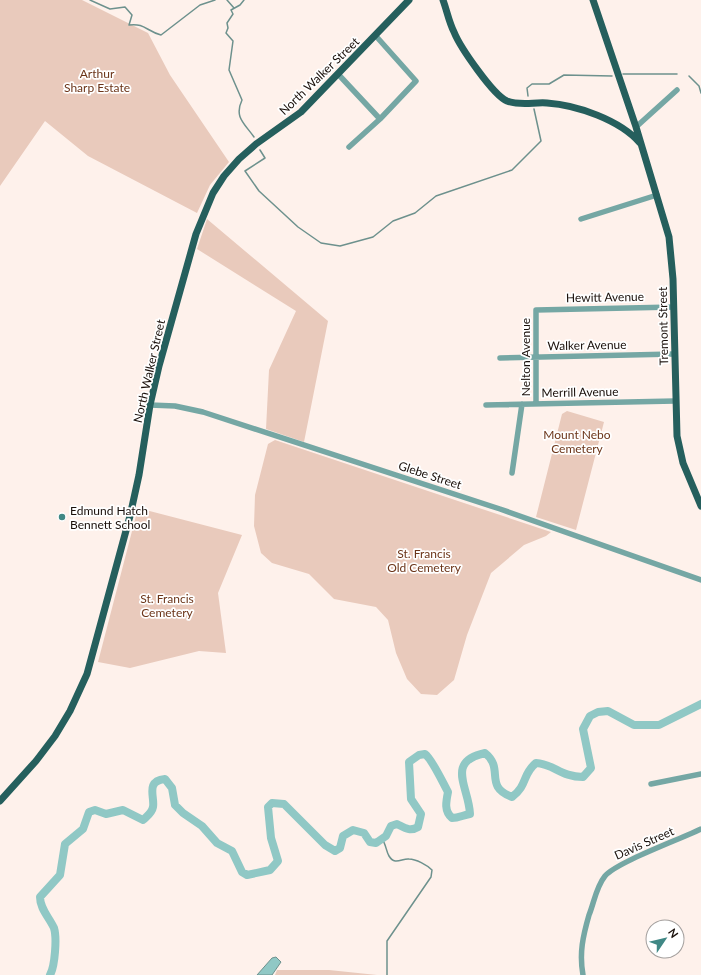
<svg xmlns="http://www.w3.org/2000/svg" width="701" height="975" font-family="Lato,sans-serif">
<rect width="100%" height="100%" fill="#fef1eb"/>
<!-- green -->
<path fill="#e9cabc" d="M0,0H82L148,33L170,75L229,162L210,185L197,213L88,156L45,121L0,186Z
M207,219L328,321L304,442L266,429L269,370L296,311L197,249Z
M567,411L604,422L576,530L536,517L562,414Z
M275,440L551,532L546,536L524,545L491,573L467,635L454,680L437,695L421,694L407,679L396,653L388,620L376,607L334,599L309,574L272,563L261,553L254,526L255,495L268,444Z
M138,508L242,535L218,593L226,653L199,651L130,668L98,662Z
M277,970H329L377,975H275Z"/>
<!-- water -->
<path fill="#90c8c5" stroke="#6d918d" d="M276,957L281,962L272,975H257L272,958Z"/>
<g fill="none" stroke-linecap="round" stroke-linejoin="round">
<!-- stream -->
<path stroke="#6d918d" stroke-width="1.5" d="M90,0L110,9L125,7L132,15L129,25C145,23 146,31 161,35L200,5L215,0
M227,0L234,8
M244,0L240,5L231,10L233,14L227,23L228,28L226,33L233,41L229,70L242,100C234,117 244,123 254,137
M623,74H677
M689,76L699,86L701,93
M528,96L527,88L532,84H549L564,75L612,76
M260,150L265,158L245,171L259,191L298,227L321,243L340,246L373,237L393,221L415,213L436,196L512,170L541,141L534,109
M382,839C386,844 386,851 389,856C395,866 402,858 409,859C416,859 427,865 432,870L431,877L387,941V975"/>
<!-- river -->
<path stroke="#90c8c5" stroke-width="8" d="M50,975C55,966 57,938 54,928C49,917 40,909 40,897L60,875L65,844L83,829L89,812L95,810L106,814L123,810L143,820C147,816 152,813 153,807C155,797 145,781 165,779L172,788L175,805L183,813L202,826L217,843L232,851L242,872L247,875L270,870L278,861L271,838L268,807L272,803L284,804L325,845L335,851L340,848L343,836L353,830L364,833L370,842L376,843L386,836L391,826L397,824C405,828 410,832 418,827L421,814L411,799L409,762L419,755L425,754C432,759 443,783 448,792C446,802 444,811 452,818C459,818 463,815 470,814C469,787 445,762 485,753C505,769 483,786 512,797C528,785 522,774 536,763C554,764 561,777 583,777L591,768L583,729L590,716L598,712L608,711L634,725H659L701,704"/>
<!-- minor -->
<path stroke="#75a7a4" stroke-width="5.5" d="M338,74L380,119L416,81L375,35
M636,127L677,90
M349,147L380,119
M581,219L657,195
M500,358L674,354
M536,404V310L674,307
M150,405L175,406L203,412L500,509L701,580
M486,405L675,401
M512,473L522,404
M651,784L701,774
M583,975C579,953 583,936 589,915C594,903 596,887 605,876C617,862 681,839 701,829"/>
<!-- major -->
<path stroke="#255f5d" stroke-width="7" d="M443,0C447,11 449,22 454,32C460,47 493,95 507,101C520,106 534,102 547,103C577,105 620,120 640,143
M593,0L636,127L669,237L673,279L677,436L683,463L701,506
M0,801L36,761L55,736L70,711L87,674L130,516L139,475L150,405L159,366L196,234L213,193L224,176L239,159L256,144L301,112L409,0"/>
</g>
<!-- markers -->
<circle fill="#408885" stroke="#fff" stroke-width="1.5" cx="62" cy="517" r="4"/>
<g text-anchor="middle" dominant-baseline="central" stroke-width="3.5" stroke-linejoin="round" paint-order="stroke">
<!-- park labels -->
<g font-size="12" fill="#6c3519" stroke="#fff">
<text x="97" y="73">Arthur<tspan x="97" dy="14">Sharp Estate</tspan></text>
<text x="577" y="434">Mount Nebo<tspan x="577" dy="14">Cemetery</tspan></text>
<text x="424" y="553">St. Francis<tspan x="424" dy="14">Old Cemetery</tspan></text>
<text x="167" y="598">St. Francis<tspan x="167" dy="14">Cemetery</tspan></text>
</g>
<!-- street labels -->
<g font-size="12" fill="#1a100b" stroke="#fff">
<text transform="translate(319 76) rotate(-44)">North Walker Street</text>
<text transform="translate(605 297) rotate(-1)">Hewitt Avenue</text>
<text transform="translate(663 326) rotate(-91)">Tremont Street</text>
<text transform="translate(587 345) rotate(-1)">Walker Avenue</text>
<text transform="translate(525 357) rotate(-90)">Nelton Avenue</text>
<text transform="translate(149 371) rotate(-77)">North Walker Street</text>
<text transform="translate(580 392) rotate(-1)">Merrill Avenue</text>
<text transform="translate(430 475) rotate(18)">Glebe Street</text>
<text transform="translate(644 843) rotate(-24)">Davis Street</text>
</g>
<!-- poi labels -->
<g font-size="12" fill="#1a100b" stroke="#fff" text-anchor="start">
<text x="70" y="510">Edmund Hatch<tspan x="70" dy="14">Bennett School</tspan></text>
</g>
</g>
<!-- north arrow -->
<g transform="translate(665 939) rotate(55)"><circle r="19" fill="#ffffff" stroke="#a39f9d"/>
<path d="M0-3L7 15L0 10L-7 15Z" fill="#408885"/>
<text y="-6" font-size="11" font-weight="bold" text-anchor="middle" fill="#1a100b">N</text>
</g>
</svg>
